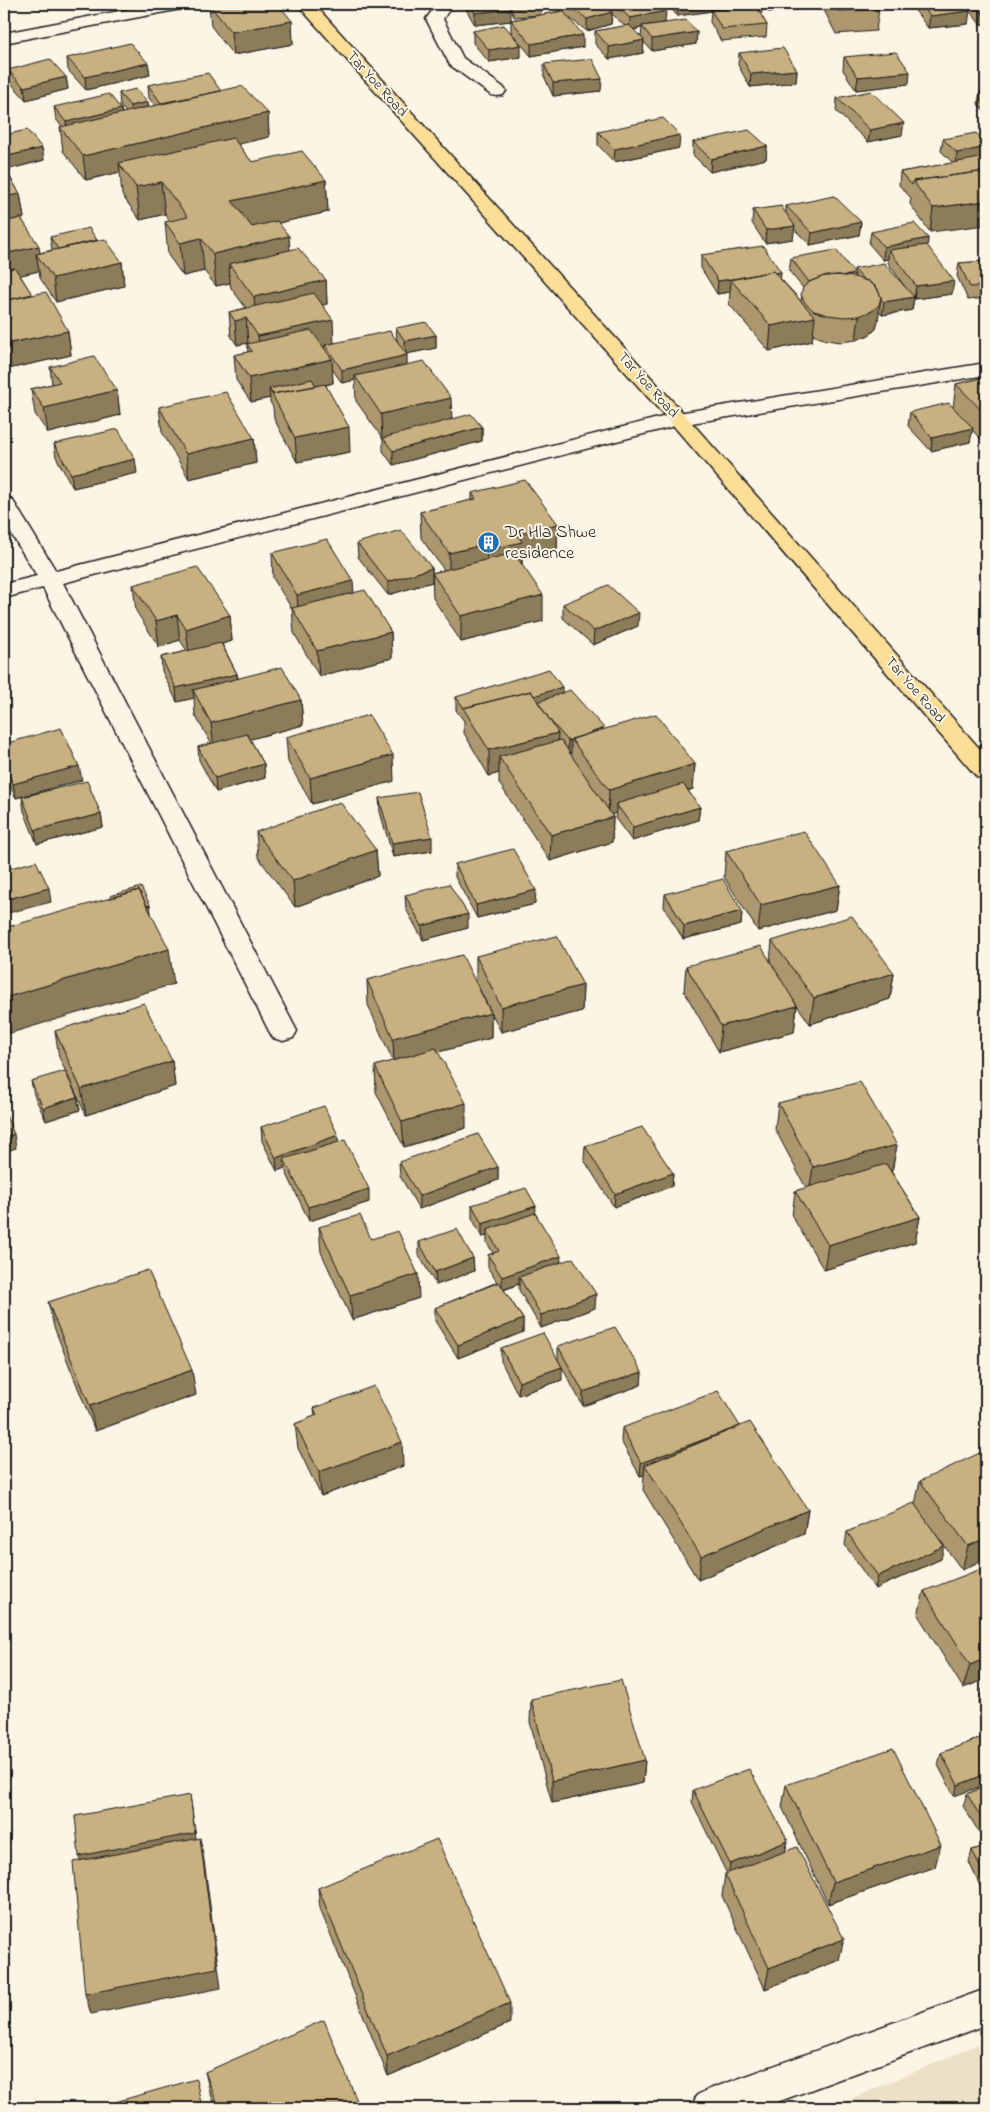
<svg xmlns="http://www.w3.org/2000/svg" width="990" height="2112" font-family="'Indie Flower',sans-serif">
<rect width="100%" height="100%" fill="#fcf5e5"/>
<filter id="ink" filterUnits="userSpaceOnUse"><feTurbulence type="fractalNoise" baseFrequency=".02" numOctaves="2"/><feDisplacementMap in="SourceGraphic" scale="10" xChannelSelector="R" yChannelSelector="G"/><feConvolveMatrix kernelMatrix="1 2 1 2 8 2 1 2 1" color-interpolation-filters="sRGB"/></filter>
<g filter="url(#ink)">
<!-- built -->
<path fill="#ece0c7" d="M986,2041V2108H830Z"/>
<g fill="none" stroke-linecap="round" stroke-linejoin="round">
<defs>
<path id="minor" d="M156,4H189L187,8L181,9L4,43V33Z
M437,4H453L443,19L463,58L503,87L506,91L503,95L497,96L491,95L450,65L426,19Z
M986,363V375L679,425L63,583L297,1031L293,1038L283,1041L273,1038L269,1031L43,588L4,598V584L37,576L4,522V497L12,499L56,571L678,413Z
M986,1989V2025L761,2108H691L697,2095L710,2089Z"/>
<path id="major" d="M297,4H314L685,415L986,756V779L977,777L671,423Z"/>
</defs>
<!-- minor casing -->
<use href="#minor" stroke="#1c1c1c" stroke-width="3"/>
<!-- major casing -->
<use href="#major" stroke="#1c1c1c" stroke-width="3"/>
<!-- minor -->
<use href="#minor" fill="#fcf5e5" fill-rule="evenodd"/>
<!-- major -->
<use href="#major" fill="#fdde96" fill-rule="evenodd"/>
</g>
<!-- wall -->
<path fill="#ac976e" stroke="#1c1c1c" fill-rule="evenodd" d="M209,4L292,21L293,44L233,55L211,26Z
M463,4H508L511,21L475,25Z
M509,4H541V15L560,11L555,7V4H600L605,8L601,4H658L665,23L697,32L696,44L652,51L644,42L643,53L609,59L595,44V31L625,26L612,14L611,24L587,31L568,17L583,47L531,56L511,32V20L540,15L514,17ZM642,28L641,38L634,30Z
M668,4H720V10L730,9L729,4H762V13H759L767,25L766,37L721,41L710,22L711,11L677,16Z
M764,4H811L810,9L768,12Z
M821,4H876L879,9L876,31L836,34Z
M912,4H964L968,24L928,28L911,5Z
M964,4H986V24H980Z
M473,31L521,57L489,62L473,43Z
M739,53L797,70L796,82L750,87L738,65Z
M844,57L909,84L856,90L843,70Z
M67,58L148,63L150,75L86,90L68,70Z
M544,64L601,91L553,96L544,76Z
M8,70L66,77L68,89L26,100L10,82Z
M148,85L221,91L268,113L269,137L238,144L252,162L326,180L328,212L278,223L290,250L326,280L327,304L322,305L334,343L397,341L396,328L436,335V348L406,354L407,364L452,419L482,427V441L393,465L383,451V439L356,401L355,380L342,383L332,369L333,383L326,385L350,452L297,462L274,419L273,407L270,402V398L251,402L236,380L234,355L248,352L247,344H249L248,343L237,345L231,336L229,312L246,308L231,288L230,283L216,286L204,271L183,276L168,255L165,222L170,221L165,214L140,220L122,195L120,172L86,180L63,151L60,127H62L56,119L54,107L121,109L122,113L126,112L120,106L119,93L148,102V107L155,106L149,98Z
M986,91V114L978,104L980,92Z
M837,98L902,135L868,142L836,111Z
M598,132L679,148L614,162L598,145Z
M4,135L42,148L44,160L10,169L4,161Z
M943,139L986,143L930,232L910,204L911,198L899,185L900,172L953,163L941,151Z
M693,142L767,146L766,159L710,172L693,155Z
M4,167L20,194L24,218H21L40,253L52,250L50,237L97,240L122,262L124,286L56,302L40,278L39,271L20,275L32,295L68,331L71,355L8,369L4,360Z
M786,206L861,222L859,235L810,245L794,229L793,239L765,243L752,223L753,210L786,213Z
M871,232L928,238L927,246L952,294L914,299V298L912,310L882,315L879,312L876,329L869,335L856,340L841,342L826,340L813,335L812,341L769,351L729,304L730,292L717,294L701,268V255L781,272L780,278L801,301L803,288L789,271L791,258L854,272V269L905,287L888,263V259L883,260L869,244Z
M986,261V298L968,300L957,276L959,263Z
M50,367L117,390L120,415L48,433L35,414L31,389L52,384Z
M986,377V442H984L972,430L970,442L931,451L908,426L910,412L953,408L956,384Z
M159,407L254,438L256,463L189,479L162,432Z
M54,444L137,473L73,488L56,457Z
M472,493L558,524L557,549L522,558V565L543,621L461,642L433,598L432,573L444,570L421,538L420,512L472,500Z
M357,543L432,568V582L388,595L358,557Z
M272,553L354,593L391,632L392,658L319,676L294,633L292,609L273,578Z
M133,585L230,615L232,641L222,644L237,674L238,678L301,700L303,725L250,739L264,764L265,778L216,792L199,760L198,747L211,743L195,715L194,698L177,702L162,671L161,657L187,651L180,640L159,647L136,611Z
M563,604L638,626L593,645L563,618Z
M562,693L604,730L695,764L693,789L688,791L700,807L698,820L632,841L615,818L616,813L611,814L613,817L612,842L550,861L499,783V773L489,776L464,733V721L456,710V697Z
M286,737L394,781L312,804L288,762Z
M4,744L82,780L16,798L6,778L10,800L4,801Z
M22,797L101,814L103,827L37,844L24,811Z
M379,798L432,851L393,857L380,812Z
M256,832L376,850L378,876L295,907L258,857Z
M726,851L840,885L836,910L758,931L724,877Z
M455,864L535,904L477,918L455,877Z
M665,894L742,911L741,925L683,939L664,907Z
M405,895L468,928L423,940L406,909Z
M772,941L894,973L890,999L810,1024L792,998L797,1006L794,1032L719,1052L684,991L686,966L770,961Z
M476,956L583,985L582,1011L501,1032L476,982Z
M367,980L491,1013V1038L438,1052L466,1128L404,1147L376,1092L375,1066L393,1061L368,1005Z
M55,1031L172,1061L175,1086L86,1115L59,1057Z
M31,1081L77,1097L80,1110L46,1121L34,1095Z
M778,1103L897,1145L892,1171H891L920,1217L915,1242L824,1270L792,1216L795,1191L806,1188L775,1129Z
M261,1127L339,1142L369,1202L309,1221L286,1172L285,1168L277,1171L262,1141Z
M585,1146L673,1173L672,1186L614,1207L584,1160Z
M399,1162L498,1167V1180L419,1209L400,1176Z
M472,1205L535,1213L561,1262L595,1308L541,1328L519,1290V1284L504,1290L523,1319V1332L458,1358L435,1321V1308L497,1282L488,1268V1255L493,1253L487,1243V1236L482,1237L472,1218Z
M319,1227L371,1239L419,1298L352,1320L321,1252Z
M419,1242L473,1258L474,1271L436,1285L419,1255Z
M48,1302L196,1395L95,1431L54,1327Z
M558,1346L642,1372L641,1385L583,1406L558,1360Z
M501,1348L562,1380L518,1395L501,1361Z
M314,1408L403,1466L321,1496L298,1448L295,1424L315,1416Z
M740,1426L808,1510L804,1534L698,1580L643,1490L644,1475L640,1476L621,1441L622,1428Z
M920,1481L986,1558L962,1570L926,1521L941,1559L875,1589L845,1545L847,1532L915,1504Z
M924,1591L986,1679L963,1688L918,1615Z
M986,1688V1716L979,1702L982,1689Z
M531,1699L645,1760L643,1783L552,1803L530,1722Z
M986,1736L954,1796L938,1765L941,1753Z
M786,1785L935,1867L828,1904L782,1807Z
M986,1786V1836L982,1837L963,1806L967,1794Z
M693,1790L788,1841L785,1852L839,1960L765,1989L722,1896L725,1874H727L692,1802Z
M986,1846V1899L969,1862L972,1850Z
M318,1888L510,2023L388,2076L320,1909Z
M205,2072L360,2108H216L210,2092Z"/>
<!-- shaded-wall -->
<path fill="#8c7b5a" stroke="#1c1c1c" d="M678,4H720V10L677,16Z
M511,9V21L475,25V13Z
M666,11L665,23L642,26V28L629,30L630,18Z
M970,11L968,24L928,28L930,16Z
M612,12L611,24L587,31V19Z
M982,12H986V24H980Z
M292,21L293,44L233,55L231,32Z
M697,32L696,44L652,51V39Z
M583,35V47L531,56V44Z
M644,40L643,53L609,59V47Z
M521,45V57L489,62V50Z
M148,63L150,75L86,90L85,77Z
M797,70L796,82L750,87L751,74Z
M910,72L909,84L856,90L858,77Z
M66,77L68,89L26,100L24,87Z
M602,79L601,91L553,96V83Z
M148,102L149,115L132,119L130,106Z
M121,109L123,122L68,134L66,122Z
M268,113L269,137L124,171L119,163L120,172L86,180L83,156Z
M904,123L902,135L868,142L870,130Z
M680,135L679,148L614,162L615,149Z
M767,146L766,159L710,172L711,159Z
M986,147V159L956,165L957,153Z
M42,148L44,160L10,169L8,156Z
M326,180L328,212L234,233L232,201Z
M161,182L165,214L140,220L136,187Z
M20,194L24,218L4,222V197Z
M986,201V225L930,232L933,208Z
M861,222L859,235L810,245L812,233Z
M795,226L793,239L765,243L766,230Z
M289,236L291,269L229,264L230,283L216,286L213,254Z
M201,238L204,271L183,276L180,243Z
M928,238L927,251L889,250L888,259L883,260L884,247Z
M39,246L41,261L36,254L39,271L4,279V254Z
M122,262L124,286L56,302L53,278Z
M781,272L780,285L731,280L730,292L717,294L718,281Z
M855,274L853,287L809,282Z
M326,280L327,304L256,321L254,297Z
M954,281L952,294L914,299L916,286Z
M881,297L878,321L876,329L869,335L856,340L859,316Z
M914,297L912,310L882,315L884,302Z
M815,317L812,341L769,351L771,326Z
M246,318L248,343L237,345L235,321Z
M333,320L334,345H325V347L260,361L258,336Z
M68,331L71,355L8,369L5,344Z
M436,335V348L406,354L405,341Z
M407,355V368L355,376V380L342,383V370Z
M332,359L333,383L274,397L269,389L270,398L251,402L249,378Z
M117,390L120,415L48,433L44,408Z
M451,398L452,423L382,439L381,414Z
M349,427L350,452L297,462L295,438Z
M482,427V441L393,465V451Z
M973,428L970,442L931,451L932,438Z
M986,430V442H984Z
M254,438L256,463L189,479L186,454Z
M135,459L137,473L73,488L71,474Z
M558,524L557,549L522,558V567L491,575V549L517,534Z
M487,544V569L449,579V553Z
M432,568V582L388,595V582Z
M353,581L355,606L299,620L297,595Z
M543,595V621L461,642V616Z
M639,613L638,626L593,645L594,631Z
M177,615L180,640L159,647L156,621Z
M230,615L232,641L189,654L186,629Z
M391,632L392,658L319,676L317,651Z
M237,674L238,688L193,690L194,698L177,702L176,688Z
M562,687V701L469,715Z
M301,700L303,725L214,749L211,723Z
M558,733L557,758L499,757V773L489,776V750Z
M571,740V754L568,755V741Z
M393,755L394,781L312,804L310,778Z
M264,764L265,778L216,792L215,778Z
M695,764L693,789L621,811L616,804V813L608,816L609,790Z
M79,766L82,780L16,798L13,784Z
M5,774L10,800L4,801V775Z
M700,807L698,820L632,841L633,827Z
M101,814L103,827L37,844L35,830Z
M613,817L612,842L550,861L551,835Z
M432,837V851L393,857L392,843Z
M376,850L378,876L295,907L293,881Z
M840,885L836,910L758,931L761,905Z
M49,888L51,902L4,914V900Z
M536,890L535,904L477,918L476,905Z
M150,905L152,919L118,914Z
M742,911L741,925L683,939L684,926Z
M468,914V928L423,940L422,926Z
M169,949L174,984L4,1035V998Z
M894,973L890,999L810,1024L814,998Z
M583,985L582,1011L501,1032V1007Z
M797,1006L794,1032L719,1052L721,1026Z
M491,1013V1038L394,1064L393,1038Z
M172,1061L175,1086L86,1115L81,1089Z
M77,1097L80,1110L46,1121L43,1108Z
M466,1103V1128L404,1147L402,1122Z
M14,1134L16,1148L4,1152V1138Z
M338,1135L339,1149L284,1159L285,1168L277,1171L276,1158Z
M897,1145L892,1171L809,1193L813,1167Z
M498,1167V1180L419,1209V1196Z
M673,1173L672,1186L614,1207L615,1194Z
M369,1189V1202L309,1221L308,1207Z
M536,1206L535,1220L487,1230V1236L482,1237V1224Z
M920,1217L915,1242L824,1270L828,1245Z
M561,1256L560,1270L519,1277V1284L502,1290V1277Z
M473,1258L474,1271L436,1285L435,1272Z
M418,1274L419,1298L352,1320L350,1295Z
M596,1294L595,1308L541,1328V1315Z
M523,1319V1332L458,1358V1345Z
M562,1367V1380L518,1395L519,1382Z
M192,1370L196,1395L95,1431L90,1406Z
M642,1372L641,1385L583,1406V1392Z
M740,1426L645,1465L644,1475L640,1476L641,1463Z
M402,1442L403,1466L321,1496L319,1472Z
M808,1510L804,1534L698,1580L701,1556Z
M986,1538V1558L962,1570L968,1546Z
M944,1546L941,1559L875,1589L878,1576Z
M986,1658V1679L963,1688L970,1665Z
M645,1760L643,1783L552,1803V1781Z
M986,1774V1785L954,1796L958,1785Z
M190,1795L197,1845L82,1867L79,1856Z
M986,1825V1836L982,1837L986,1826Z
M200,1838L204,1860L221,1988L91,2014L85,1994Z
M788,1841L785,1852L728,1876L730,1864Z
M941,1845L935,1867L828,1904L833,1882Z
M844,1939L839,1960L765,1989L769,1968Z
M510,2003V2023L388,2076L387,2056Z"/>
<!-- building -->
<path fill="#c8b080" stroke="#1c1c1c" d="M209,4H278L292,21L231,32Z
M470,4H508L511,9L475,13Z
M514,4H528L514,5Z
M567,4H600L612,12L587,19Z
M614,4H658L666,11L630,18Z
M834,4H876L879,9L838,11Z
M921,4H964L970,11L930,16Z
M975,4H986V12H982Z
M756,6L767,25L722,29L711,10Z
M563,11L583,35L531,44L511,20Z
M686,20L697,32L652,39L642,26Z
M504,25L521,45L489,50L473,31Z
M629,25L644,40L609,47L595,31Z
M130,43L148,63L85,77L67,58Z
M783,48L797,70L751,74L739,53Z
M896,52L910,72L858,77L844,57Z
M50,59L66,77L24,87L8,70Z
M592,59L602,79L553,83L544,64Z
M208,73L221,91L161,103L148,85Z
M242,86L268,113L83,156L60,127Z
M136,89L148,102L130,106L119,93Z
M871,91L904,123L870,130L837,98Z
M986,91V100L980,92Z
M109,94L121,109L66,122L54,107Z
M663,118L680,135L615,149L598,132Z
M27,130L42,148L8,156L4,151V135Z
M749,130L767,146L711,159L693,142Z
M976,133L986,143V147L957,153L943,139Z
M233,138L252,162L302,151L326,180L232,201L252,227L277,221L289,236L213,254L201,238L180,243L165,222L188,217L161,182L136,187L119,163Z
M986,157V171L913,181L912,185L900,172Z
M4,167L20,194L4,197Z
M986,171V201L933,208L913,181Z
M834,196L861,222L812,233L786,206Z
M781,206L795,226L766,230L753,210Z
M21,218L39,246L4,254V222Z
M914,223L928,238L884,247L871,232Z
M89,228L97,240L58,249L50,237Z
M105,239L122,262L53,278L36,254Z
M927,245L954,281L916,286L889,250Z
M763,246L781,272L775,273L773,271L738,278L718,281L701,255Z
M298,248L326,280L254,297L229,264Z
M836,250L855,274L844,276L839,275L824,276L809,282L791,258Z
M986,261V286L970,287L959,263Z
M884,263L914,297L884,302L881,299V297L877,288L868,281L864,280L854,269Z
M15,268L32,294L4,301V270Z
M773,271L815,317L771,326L731,280Z
M839,275L854,277L868,281L877,288L881,297L879,305L872,311L859,316L844,317L828,315L814,311L805,303L801,295L803,287L811,281L824,276Z
M46,292L68,331L5,344L4,343V301Z
M314,293L333,320L258,336L246,318L235,321L229,312Z
M426,322L436,335L405,341L396,328Z
M311,330L332,359L249,378L234,355L252,351L247,344Z
M390,331L407,355L342,370L325,345Z
M94,356L117,390L44,408L31,389L60,382L50,367Z
M424,361L451,398L381,414L355,376Z
M986,377V415L956,384Z
M312,379L316,386L273,394L269,389Z
M325,384L349,427L295,438L272,394Z
M226,392L254,438L186,454L159,407Z
M949,403L973,428L932,438L910,412Z
M471,414L482,427L393,451L383,438Z
M118,429L135,459L71,474L54,444Z
M525,480L558,524L517,534L522,542L491,549L487,544L449,553L420,512L476,499L472,493Z
M401,530L432,568L388,582L357,543Z
M327,539L353,581L297,595L272,553Z
M514,553L543,595L461,616L432,573Z
M197,567L230,615L186,629L177,615L156,621L133,585Z
M608,585L639,613L594,631L563,604Z
M365,590L391,632L317,651L292,608Z
M221,643L237,674L176,688L161,657Z
M282,667L301,700L211,723L193,690Z
M549,669L562,687L534,696L531,691L464,708L456,697Z
M570,690L604,728L568,741L549,719L538,702Z
M531,691L558,733L489,750L463,708Z
M656,714L695,764L609,790L571,739Z
M369,715L393,755L310,778L286,737Z
M61,728L79,766L13,784L4,764V744Z
M247,734L264,764L215,778L198,747Z
M561,740L613,817L551,835L499,757Z
M87,781L101,814L35,830L22,797Z
M683,784L700,807L633,827L616,804Z
M418,792L432,837L392,843L379,798Z
M340,802L376,850L293,881L256,832Z
M804,831L840,885L761,905L726,851Z
M513,849L536,890L476,905L455,864Z
M36,861L49,888L4,900V870Z
M723,879L742,911L684,926L665,894Z
M449,884L468,914L422,926L405,895Z
M141,887L150,905L147,906L139,890L111,898L110,896Z
M139,890L169,949L4,998V928Z
M852,916L894,973L814,998L772,941Z
M557,936L583,985L501,1007L476,956Z
M761,946L797,1006L721,1026L686,966Z
M462,955L491,1013L393,1038L367,980Z
M144,1003L172,1061L81,1089L55,1031Z
M436,1048L466,1103L402,1122L375,1066Z
M65,1071L77,1097L43,1108L31,1081Z
M860,1082L897,1145L813,1167L778,1103Z
M324,1106L338,1135L276,1158L261,1127Z
M4,1111L14,1134L4,1138Z
M642,1127L673,1173L615,1194L585,1146Z
M478,1134L498,1167L419,1196L399,1162Z
M345,1140L369,1189L308,1207L284,1159Z
M886,1164L920,1217L828,1245L795,1191Z
M526,1188L536,1206L482,1224L472,1205Z
M535,1213L561,1256L502,1277L488,1255L499,1251L487,1230Z
M360,1215L371,1239L398,1231L418,1274L350,1295L319,1227Z
M457,1229L473,1258L435,1272L419,1242Z
M573,1258L596,1294L541,1315L519,1277Z
M148,1270L192,1370L90,1406L48,1302Z
M499,1282L523,1319L458,1345L435,1308Z
M615,1327L642,1372L583,1392L558,1346Z
M543,1333L562,1367L519,1382L501,1348Z
M374,1386L402,1442L319,1472L295,1424L317,1415L314,1408Z
M718,1391L740,1426L641,1463L622,1428Z
M750,1422L808,1510L701,1556L645,1465Z
M986,1450V1538L968,1546L920,1481Z
M914,1503L944,1546L878,1576L847,1532Z
M986,1567V1658L970,1665L924,1591Z
M621,1680L645,1760L552,1781L531,1699Z
M986,1688V1697L982,1689Z
M986,1736V1774L958,1785L941,1753Z
M893,1748L941,1845L833,1882L786,1785Z
M749,1769L788,1841L730,1864L693,1790Z
M986,1786V1826L967,1794Z
M190,1795L195,1833L79,1856L75,1816Z
M200,1838L217,1968L85,1994L73,1862Z
M437,1839L510,2003L387,2056L318,1888Z
M986,1846V1879L972,1850Z
M797,1847L844,1939L769,1968L725,1874Z
M324,2020L360,2108H219L205,2072Z
M196,2079L202,2108H94Z"/>
</g>
<!-- icons -->
<defs>
<symbol id="building-disc" viewBox="-11 -11 22 22"><circle r="9.5" fill="#1f6fb2" stroke="#fcf5e5"/><path d="M-4-6H4V6H1V3H-1V6H-4ZM-2.5-4.3h1.7v1.8h-1.7ZM.8-4.3h1.7v1.8H.8ZM-2.5-1h1.7V.8h-1.7ZM.8-1h1.7V.8H.8Z" fill="#fff"/></symbol>
</defs>
<g fill-rule="evenodd">
<use href="#building-disc" x="476" y="530" width="25" height="25"/>
</g>
<g text-anchor="middle" dominant-baseline="central" stroke-width="4" stroke-linejoin="round" paint-order="stroke">
<!-- far-street labels -->
<g font-size="15" fill="#1c1c1c" stroke="#fcf5e5">
<text transform="translate(377 84) rotate(48)">Tar Yoe Road</text>
<text transform="translate(648 385) rotate(48)">Tar Yoe Road</text>
<text transform="translate(915 690) rotate(49)">Tar Yoe Road</text>
</g>
<!-- poi labels -->
<g font-size="18" fill="#1c1c1c" stroke="#fcf5e5" text-anchor="start">
<text x="505" y="533">Dr Hla Shwe<tspan x="505" dy="21">residence</tspan></text>
</g>
</g>
<!-- margin -->
<rect width="990" height="2112" fill="none" stroke="#fcf5e5" stroke-width="20"/>
<rect x="10" y="10" width="970" height="2092" fill="none" stroke="#1c1c1c" stroke-width="2" filter="url(#ink)"/>
</svg>
